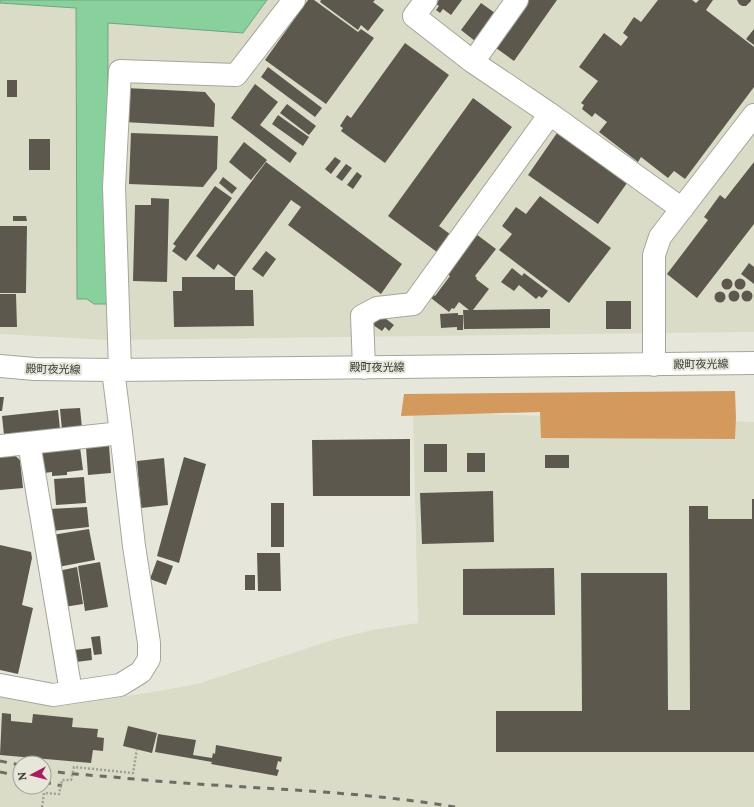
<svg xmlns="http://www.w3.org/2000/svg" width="754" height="807" font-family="Lora,'Noto Sans JP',serif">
<rect width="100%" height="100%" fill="#e6e7da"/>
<!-- built -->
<path fill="#dbdcc8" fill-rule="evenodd" d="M267,0H754V332L109,340L0,334V3L76,8L78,299H88L107,303L108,23L243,33Z
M413,412L754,422V807H0V693L53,700L113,698L153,692L197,684L332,640L372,630L418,623ZM20,763H44V787H20Z"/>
<!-- forest -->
<path fill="#d4995d" d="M735,391L736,418L735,439L541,438L540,412L401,416L404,394Z"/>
<!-- water -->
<path fill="#88d19d" stroke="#70a37e" d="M0,0H267L243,33L108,23L107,304H94L87,299H77L76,8L0,3Z"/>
<!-- building -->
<path fill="#5d584e" d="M308,0H314L358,32L361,29L374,38L326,104L265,60Z
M321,0H375L373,2L384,10L368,31L361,25L358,30L320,2Z
M439,0H462L451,15L443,9L440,13L436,10L439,6L436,4Z
M529,0H557L514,61L496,48Z
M658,0H692L696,3L699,0H713L706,10L754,47V87L685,179L674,171L668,178L641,157L638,162L599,132L607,122L595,113L592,117L582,109L584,105L581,103L598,81L579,67L604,33L621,46L628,37L623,33L634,17L641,22Z
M737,0H751V1L746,6H742L739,4Z
M481,3L495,13L475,41L461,30Z
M754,29V45L746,39Z
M405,43L449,75L385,163L341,131L343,128L340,126L347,115L351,118Z
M268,67L322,108L315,117L261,77Z
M7,80H17V97H7Z
M255,84L278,102L260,125L297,153L290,163L231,118Z
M126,88L205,92L215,104L214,127L124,122Z
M473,98L512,127L439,226L454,237L441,255L388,216Z
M287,104L316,126L309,135L280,113Z
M278,115L309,137L303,146L272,124Z
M131,133L218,136L217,169L203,187L129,184Z
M557,133L627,183L598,224L528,175Z
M29,139H50V170H29Z
M244,142L267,160L251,180L229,162Z
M335,157L341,161L331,174L325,169Z
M266,162L402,264L381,294L288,225L301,207L291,200L235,277L218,264L214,270L196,256Z
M754,162V224L697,298L667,274L708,220L704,217L720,195L725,199Z
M346,164L352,168L342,181L336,177Z
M357,172L362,176L353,189L347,185Z
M223,177L237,188L232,194L219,183Z
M215,186L232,198L186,261L172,251L176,246L173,244Z
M540,196L611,248L569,303L499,250L512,234L502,226L516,207L526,214Z
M151,198L169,199L167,282L133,281L135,205H151Z
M13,216H26L27,221H13Z
M0,226H27L26,293H0Z
M476,234L496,249L475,276L477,278L476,279L489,289L473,310L550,309V328L464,329L463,310H469L459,302L454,309L452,308L449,312L431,298L434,295L435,296L450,276L446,273Z
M266,251L276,259L263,277L252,269Z
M749,263L754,267V284L741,274Z
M512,268L522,276L524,273L548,291L542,298L539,296L536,299L519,285L514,291L501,282Z
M182,277H235V290H253L254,326L174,327L173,291H182Z
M734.5 284a5.5 5.5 0 1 1 11 0a5.5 5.5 0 1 1-11 0Z
M721.5 284a5.5 5.5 0 1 1 11 0a5.5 5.5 0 1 1-11 0Z
M741.5 296a5.5 5.5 0 1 1 11 0a5.5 5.5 0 1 1-11 0Z
M728.5 296a5.5 5.5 0 1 1 11 0a5.5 5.5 0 1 1-11 0Z
M714.5 297a5.5 5.5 0 1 1 11 0a5.5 5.5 0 1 1-11 0Z
M0,294H16L17,327H0Z
M606,301H631V329H606Z
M458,313V315H463V330H457V327L441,328L440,314Z
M381,315L394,325L389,331L385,327L382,331L373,325Z
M0,397H4L2,411H0Z
M80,408L82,428L62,430L60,409Z
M58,410L60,429L4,435L2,416Z
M410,439V496H313L312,440Z
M424,444H447V472H424Z
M109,445L111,473L88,475L86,447Z
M80,447L83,470L67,472V475L52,476V472L44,473L42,451Z
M11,452L20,460L23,488L0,490V454Z
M467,453H485V472H467Z
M545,455H569V468H545Z
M184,457L206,464L179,563L157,556Z
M164,458L168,505L141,508L137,461Z
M84,477L86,503L56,505L54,479Z
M493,491L494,542L422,544L420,493Z
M752,499H754V752H496V711H582L581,573H667L668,710H690L689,506H708V519H752Z
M271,503H284V547H271Z
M87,507L89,527L52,531L49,509Z
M89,529L95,560L58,567L52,535Z
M0,545L31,552L32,558L22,605L33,608L18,674L0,670Z
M257,553H280L281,591H258Z
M157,560L173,566L166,585L150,579Z
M100,562L108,607L85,611L78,566Z
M77,567L83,604L64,607L58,571Z
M554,568L555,615H463V569Z
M245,575H255V590H245Z
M100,636L102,654L94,655L91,637Z
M91,648L92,660L76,662L75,650Z
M2,713L11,714V721L32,723L33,714L73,718L72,727L98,729L97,737L104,738L103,751L93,750L91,763L0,755Z
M128,726L157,733L152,753L123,746Z
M158,734L196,740L193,755L212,758L213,753L215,754L216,745L282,757L281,762L278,761L276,769L279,770L277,776L211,764L212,762L155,752Z"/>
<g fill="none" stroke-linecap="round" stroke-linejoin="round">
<defs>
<path id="minor" d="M426,0L414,16L473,62L550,114L682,209
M473,62L517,0
M654,365V255L660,237L754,115
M0,366L34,369L113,370L754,363
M364,368L362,316L377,308L413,304L550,114
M120,369L114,187L120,71L236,75L294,0
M29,443L71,692
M0,446L121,433
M0,685L53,695L120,685L141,672L149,659V643L134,546L121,433L113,370"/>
</defs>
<!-- minor casing -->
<use href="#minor" stroke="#a5a69a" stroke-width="24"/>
<!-- minor -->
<use href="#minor" stroke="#fff" stroke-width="22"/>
<!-- rail -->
<path stroke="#6c6d65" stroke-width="3" stroke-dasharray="7 7" stroke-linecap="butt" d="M0,761L20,765
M44,770C67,774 90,775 113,777C227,789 342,788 455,807
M0,772L20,776
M44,782L62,786"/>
<!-- path-bridge -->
<path stroke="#9fa096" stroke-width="2.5" stroke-dasharray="2 2" stroke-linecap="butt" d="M42,807L44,793L59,794L62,780H71L74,767L133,773L137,749"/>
</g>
<g text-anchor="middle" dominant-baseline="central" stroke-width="4" stroke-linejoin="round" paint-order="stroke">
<!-- street labels -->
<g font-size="11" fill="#383934" stroke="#e6e7da">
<text transform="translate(701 364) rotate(-1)">殿町夜光線</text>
<text x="377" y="367">殿町夜光線</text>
<text transform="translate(53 369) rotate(1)">殿町夜光線</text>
</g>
</g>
<!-- north arrow -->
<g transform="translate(32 775) rotate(263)"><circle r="19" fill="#e6e7da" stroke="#a0a198"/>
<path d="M0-3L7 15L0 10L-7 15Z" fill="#aa1d5d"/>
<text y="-6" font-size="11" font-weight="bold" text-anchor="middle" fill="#383934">N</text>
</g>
</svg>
